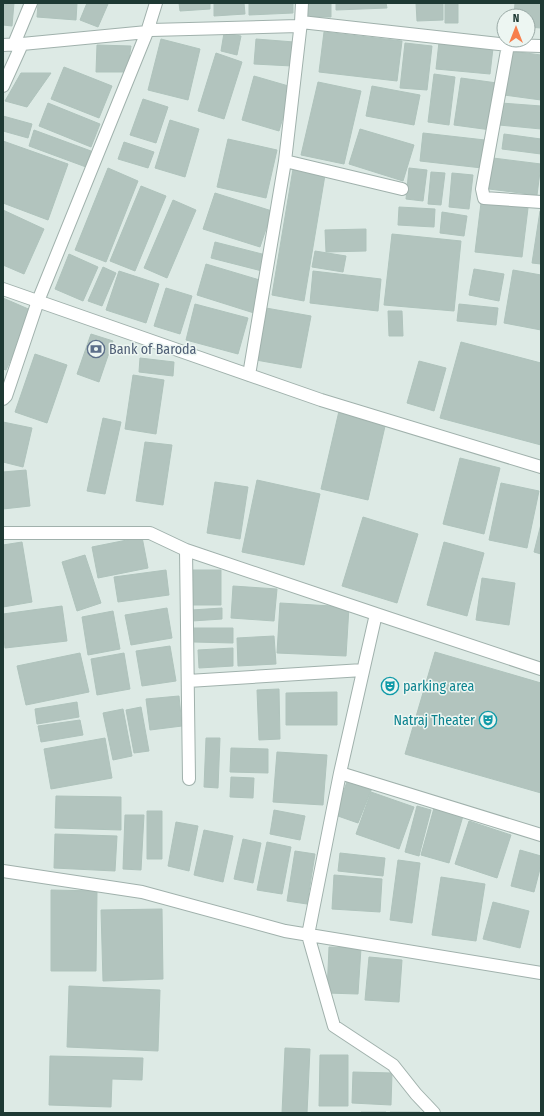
<svg xmlns="http://www.w3.org/2000/svg" width="544" height="1116" font-family="'Fira Sans Condensed',sans-serif">
<rect width="100%" height="100%" fill="#ddeae5"/>
<!-- building -->
<path fill="#b2c4be" stroke="#afc3bc" d="M3,3H14L12,26L3,25Z
M38,3H77L76,20L37,17Z
M87,3L108,4L98,27L80,20Z
M179,3H210V9L180,11Z
M214,3H244L245,14L214,16Z
M249,3H293V13L249,15Z
M306,3H331V17H307Z
M336,3H386L387,8L336,10Z
M416,3H443V20L417,21Z
M445,3H458V23H445Z
M515,3H541V28L528,27V16H514Z
M324,32L402,41L397,81L319,72Z
M224,33L241,36L237,55L221,51Z
M161,39L200,49L188,100L148,90Z
M256,39L294,42L292,66L254,64Z
M439,42L493,48L490,74L436,69Z
M405,43L432,46L427,90L400,88Z
M97,45L131,46L127,72H96Z
M511,51L541,55V100L504,95Z
M216,53L242,62L224,119L198,111Z
M64,67L112,86L99,118L51,99Z
M21,73H51L27,107L5,101Z
M434,74L455,77L449,125L428,122Z
M254,76L292,87L279,131L242,120Z
M461,78L497,83L491,130L454,125Z
M318,82L361,91L344,164L301,155Z
M372,86L420,95L414,125L366,116Z
M143,99L168,107L156,143L130,135Z
M48,103L100,124L91,147L39,126Z
M501,103L541,106V129L499,125Z
M3,116L32,124L28,138L3,131Z
M170,120L199,129L185,177L155,168Z
M360,129L414,145L403,181L349,164Z
M34,130L91,151L86,167L29,146Z
M423,133L485,140L482,168L420,161Z
M504,134L541,139V154L502,149Z
M228,139L277,150L266,198L217,187Z
M3,141L68,164L48,220L3,203Z
M124,142L154,152L148,168L118,159Z
M493,158L541,164L537,195L489,189Z
M108,168L138,181L106,262L75,250Z
M409,168L427,170L423,201L406,199Z
M293,169L325,175L304,301L272,295Z
M431,172L445,173L441,205L428,204Z
M452,173L473,175L469,209L449,207Z
M141,186L166,196L135,271L110,261Z
M215,193L272,211L260,247L203,229Z
M173,200L196,210L167,278L144,268Z
M481,203L528,208L522,257L475,252Z
M399,207L435,209L434,227L398,225Z
M3,210L44,229L24,274L3,265Z
M540,211H541V264L532,263Z
M442,212L467,216L464,236L440,233Z
M366,229V251L326,252L325,230Z
M392,234L461,241L454,311L384,305Z
M215,242L266,255L262,271L211,258Z
M315,251L346,256L343,272L312,267Z
M69,254L98,267L83,301L55,289Z
M206,264L263,281L254,313L197,295Z
M103,267L116,273L102,306L88,301Z
M474,269L504,274L499,301L469,295Z
M513,270L541,275V330L504,323Z
M119,271L159,284L146,323L106,310Z
M313,271L381,279L378,311L310,303Z
M166,288L192,296L180,334L154,326Z
M3,298L33,311L6,370L3,369Z
M195,304L248,318L238,354L186,340Z
M459,304L498,308L496,325L457,321Z
M266,308L311,316L301,368L256,360Z
M388,311H402L403,336H389Z
M91,334L113,341L99,382L77,374Z
M461,342L541,363V445L440,418Z
M35,354L67,365L47,423L15,412Z
M140,358L174,362L173,376L139,372Z
M419,361L446,368L434,411L407,403Z
M133,375L164,380L156,434L125,429Z
M339,411L386,422L368,500L321,489Z
M103,418L121,422L105,494L87,491Z
M3,422L32,428L23,467L3,462Z
M145,442L172,445L163,505L136,501Z
M460,458L500,468L484,534L443,524Z
M26,470L30,506L3,509V472Z
M257,480L320,494L304,565L242,552Z
M215,482L248,487L240,539L207,533Z
M501,483L539,491L527,548L489,540Z
M363,517L418,534L397,603L342,586Z
M541,524V554L534,552Z
M142,537L148,568L98,578L92,547Z
M22,542L32,602L3,607V545Z
M444,542L484,553L467,616L427,605Z
M85,555L101,603L77,611L62,562Z
M166,570L169,595L118,602L114,577Z
M193,570H221V605H193Z
M482,578L515,583L509,625L476,620Z
M233,586L277,589L274,621L231,618Z
M280,603L349,607L346,656L277,653Z
M62,606L67,641L5,648L3,628V614Z
M167,608L172,638L131,645L125,615Z
M222,608V619L192,621V610Z
M113,611L120,649L88,655L82,617Z
M194,628H233V643L194,642Z
M274,636L276,664L238,666L237,638Z
M170,646L176,681L142,686L136,651Z
M233,648V666L199,668L198,650Z
M435,652L541,683V793L405,754Z
M80,653L89,692L26,705L17,666Z
M124,653L130,689L97,695L91,659Z
M279,689L280,739L259,740L257,690Z
M337,692V725H286V693Z
M179,696L182,726L150,730L146,699Z
M77,702L79,717L37,724L35,709Z
M141,707L149,751L134,753L126,710Z
M123,709L132,756L113,760L103,713Z
M80,720L83,735L41,742L38,726Z
M105,738L112,778L51,789L44,749Z
M206,738H220L218,788L204,787Z
M231,748L268,749V773L230,772Z
M277,752L327,755L323,805L273,802Z
M231,777L254,778L253,798L230,797Z
M348,779L372,788L358,823L335,815Z
M371,792L414,807L399,849L356,834Z
M56,796L121,797V830L55,828Z
M417,806L431,810L419,856L405,852Z
M434,808L463,816L449,863L421,855Z
M274,810L305,816L300,840L270,834Z
M147,811H162V859H147Z
M125,815H144L141,870L123,869Z
M469,821L511,835L497,878L455,864Z
M176,822L198,826L189,871L168,866Z
M204,830L233,836L223,882L194,875Z
M55,834L117,836L115,871L54,868Z
M243,839L261,843L253,883L234,879Z
M267,842L291,847L282,894L257,890Z
M520,850L541,856V865L534,892L511,886Z
M295,851L315,854L307,904L287,901Z
M340,853L385,858L383,876L338,871Z
M398,860L420,863L412,923L390,920Z
M334,875L382,879L380,912L332,909Z
M441,877L485,884L476,941L432,935Z
M51,890L97,891L96,971H51Z
M493,902L529,911L520,948L483,939Z
M162,909L163,979L103,981L101,910Z
M329,947L361,948L358,994L327,993Z
M369,957L402,960L399,1002L365,1000Z
M69,986L160,990L158,1051L67,1047Z
M285,1048L310,1049L307,1113H282Z
M320,1055H348V1106H319Z
M50,1056L143,1058L142,1080L112,1079L111,1107L49,1105Z
M353,1072L392,1073L391,1105L352,1103Z
M361,1112H386V1113H361Z
M390,1112H420V1113H390Z"/>
<g fill="none" stroke-linecap="round" stroke-linejoin="round">
<defs>
<path id="street" d="M14,44L31,3
M22,44L147,32L151,30L298,26L301,22L508,45L541,46
M3,45L22,44L3,86
M508,45L482,189L484,198L541,202
M285,161L402,189
M3,289L321,400L541,467
M249,375L285,161L301,22L302,3
M3,399L6,396L38,301L147,32L156,3
M3,533H150L186,550
M376,614L541,669
M188,681L363,670
M340,773L308,935L334,1026L393,1065L416,1094L434,1113
M189,779L186,550L376,614L340,773L541,835
M3,871L142,892L285,931L541,973"/>
</defs>
<!-- street casing -->
<use href="#street" stroke="#a0b1ac" stroke-width="14"/>
<!-- street -->
<use href="#street" stroke="#fff" stroke-width="12"/>
</g>
<!-- icons -->
<defs>
<symbol id="bank-ring" viewBox="-11 -11 22 22"><circle r="9.5" fill="#edf6f2" stroke="#5c6f8a" stroke-width="1.5"/><path d="M-6-4H6V4H-6ZM0-2.3a2.3 2.3 0 1 0 0 4.6a2.3 2.3 0 1 0 0-4.6Z" fill="#5c6f8a"/></symbol>
<symbol id="theatre-ring" viewBox="-11 -11 22 22"><circle r="9.5" fill="#edf6f2" stroke="#0f9aa8" stroke-width="1.5"/><path d="M-5-5.5Q0-4 5-5.5V0Q5 5 0 6Q-5 5-5 0ZM-3.3-2.5H-1v1.5H-3.3ZM1-2.5H3.3v1.5H1ZM-2.8 1Q0 5.5 2.8 1Z" fill="#0f9aa8"/></symbol>
</defs>
<g fill-rule="evenodd">
<use href="#bank-ring" x="86" y="339" width="20" height="20"/>
<use href="#theatre-ring" x="380" y="676" width="20" height="20"/>
<use href="#theatre-ring" x="478" y="710" width="20" height="20"/>
</g>
<g text-anchor="middle" dominant-baseline="central" stroke-width="3" stroke-linejoin="round" paint-order="stroke">
<!-- service labels -->
<g font-size="14" fill="#4e5e75" stroke="#edf6f2" text-anchor="start">
<text x="109" y="349">Bank of Baroda</text>
</g>
<!-- culture labels -->
<g font-size="14" fill="#0d838f" stroke="#edf6f2" text-anchor="start">
<text x="403" y="686">parking area</text>
<text x="475" y="720" text-anchor="end">Natraj Theater</text>
</g>
</g>
<!-- border -->
<rect width="544" height="1116" fill="none" stroke="#1e3933" stroke-width="8"/>
<!-- north arrow -->
<g transform="translate(516 28)"><circle r="19" fill="#edf6f2" stroke="#9aaaa6"/>
<path d="M0-3L7 15L0 10L-7 15Z" fill="#f77f4d"/>
<text y="-6" font-size="11" font-weight="bold" text-anchor="middle" fill="#1e3933">N</text>
</g>
</svg>
